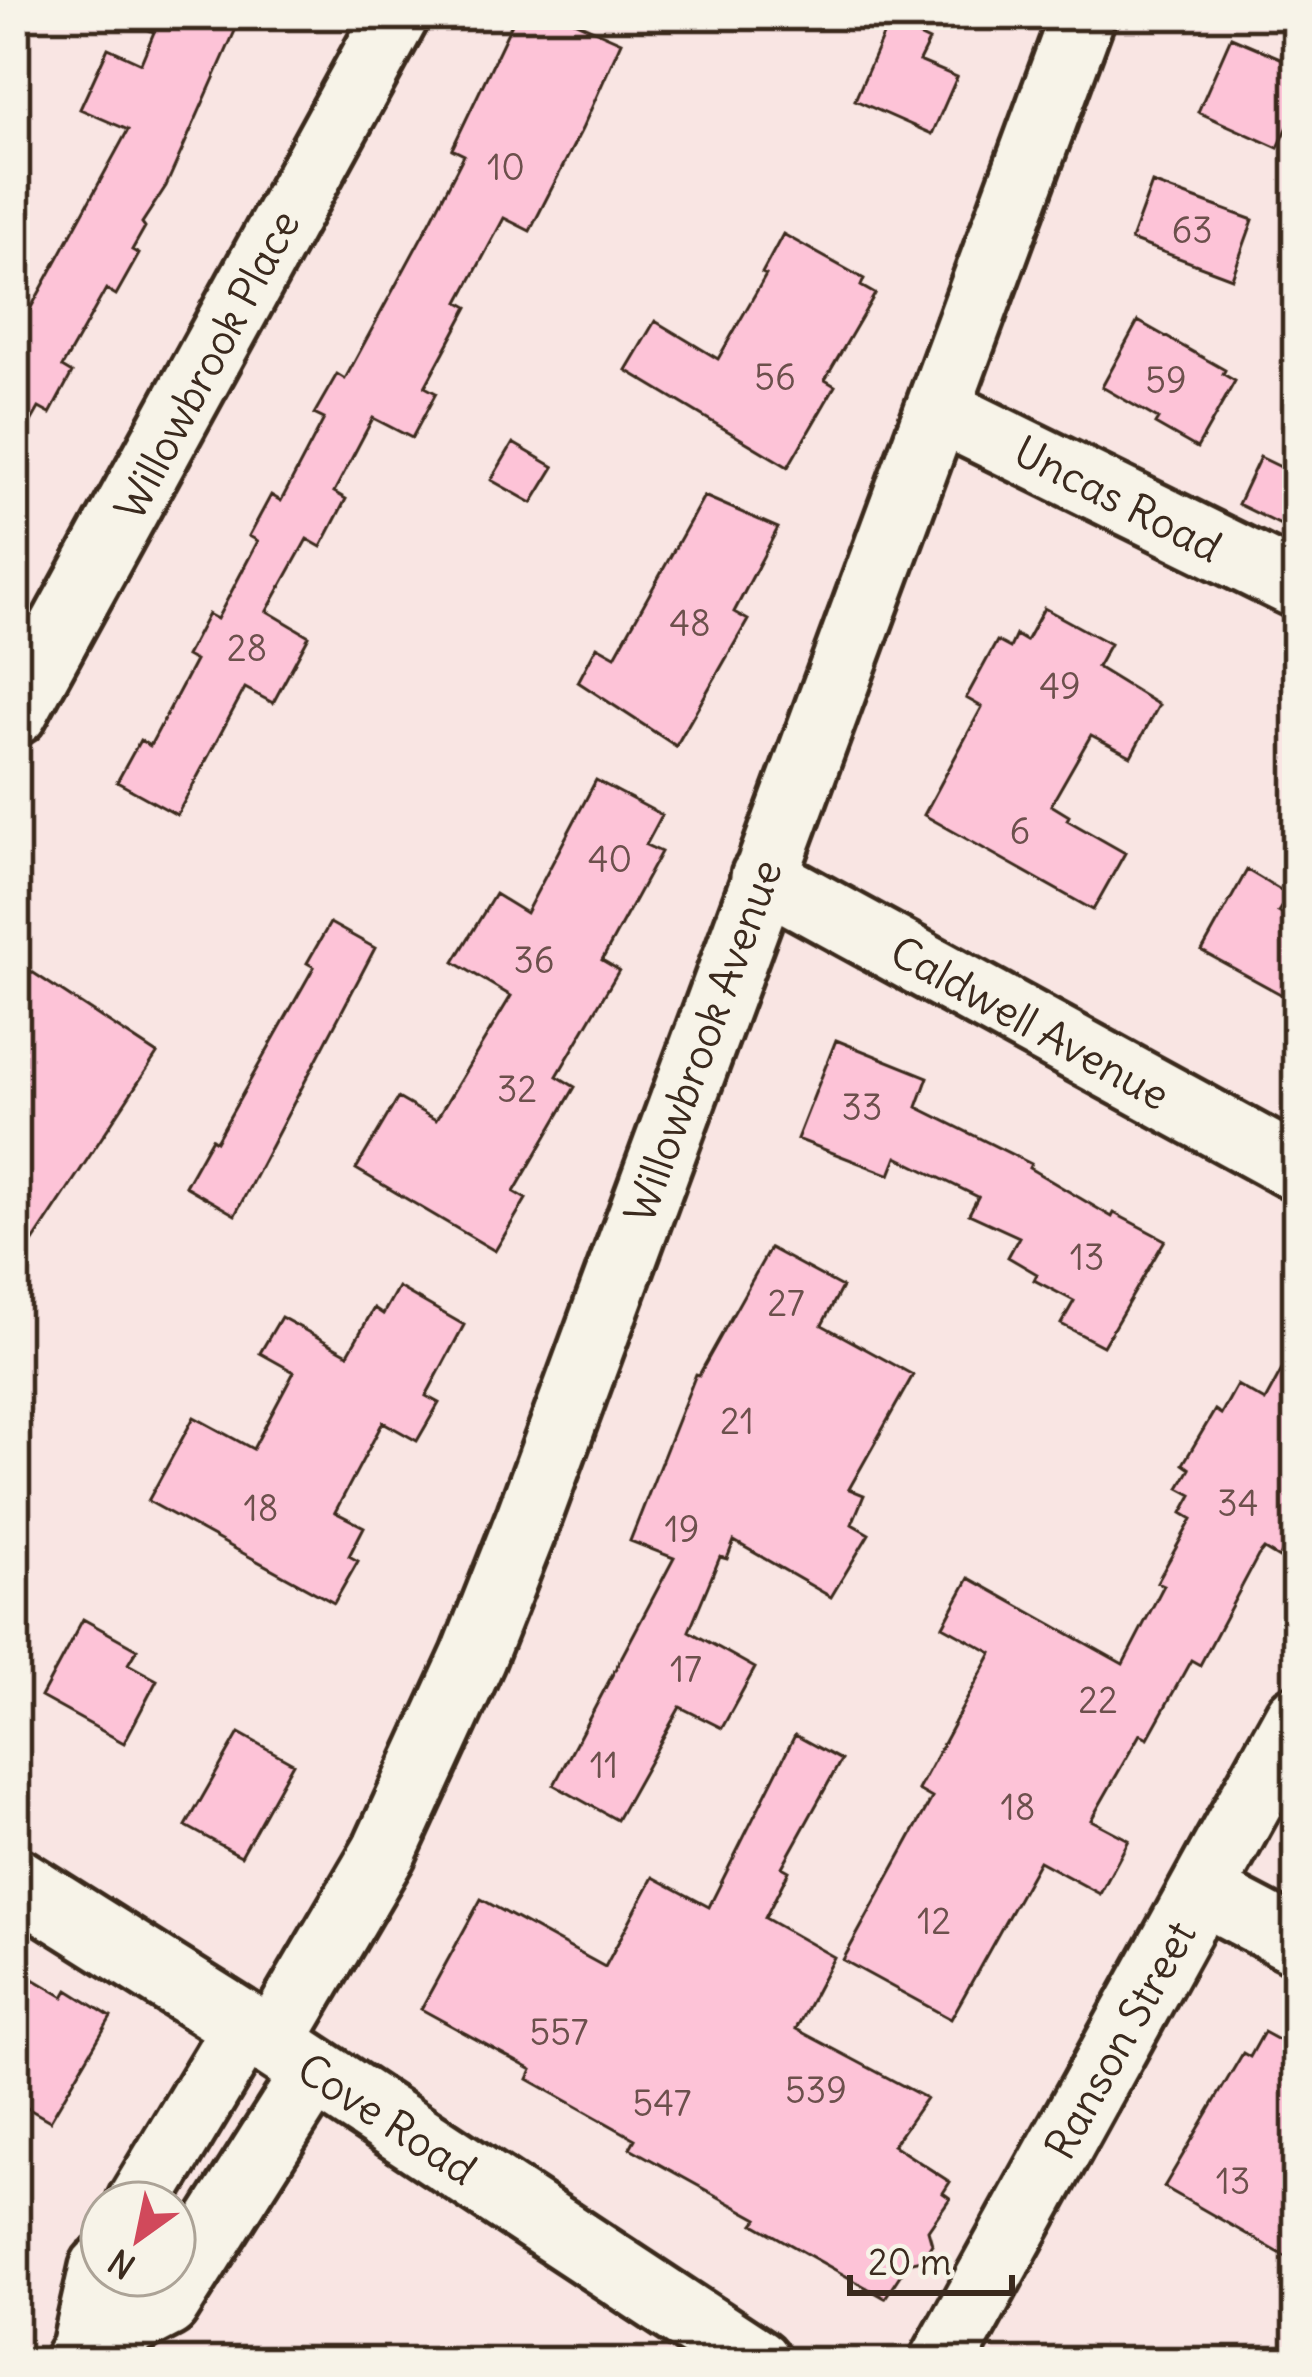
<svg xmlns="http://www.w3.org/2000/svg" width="1312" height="2377" font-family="Delius,sans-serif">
<rect width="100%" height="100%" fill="#f9e5e3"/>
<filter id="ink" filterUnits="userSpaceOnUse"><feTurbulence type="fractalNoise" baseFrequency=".00833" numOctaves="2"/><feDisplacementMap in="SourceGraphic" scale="24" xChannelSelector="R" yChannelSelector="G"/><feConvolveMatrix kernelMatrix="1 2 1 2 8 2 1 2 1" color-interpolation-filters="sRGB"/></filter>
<g filter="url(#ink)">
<!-- building -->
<path fill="#fdc3d7" stroke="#3b2a1e" stroke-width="3" d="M115,15H242L166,186L142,223L145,227L132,250L139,254L116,295L106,289L62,367L72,373L50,414L39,408L15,450V337L128,130L80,109L108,48L141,63L154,32Z
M516,15H560L621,42L582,129L530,231L504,218L459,302L468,307L425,387L436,393L412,438L373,418L334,492L346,499L321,547L307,539L267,611L309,636L273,703L245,688L177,815L117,782L140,740L150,746L195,661L186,656L208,614L217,619L258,541L249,536L271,495L281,501L324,419L314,414L337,374L345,379L432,218L464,155L452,149Z
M889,22L929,41L919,61L957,77L932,134L855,100Z
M1231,37L1297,65V107L1278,148L1198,112Z
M1152,183L1253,220L1232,278L1131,240Z
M783,234L864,279L861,286L875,294L825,380L835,386L788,467L626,370L655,321L718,359L766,275L762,273Z
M1138,321L1225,370L1223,374L1235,381L1197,448L1155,424L1158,419L1102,387Z
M513,443L554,467L532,503L491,480Z
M1260,457L1297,475V502L1285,527L1238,504Z
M704,496L778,528L734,612L748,620L676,746L578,682L597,646L615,656Z
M1044,608L1110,644L1097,667L1159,705L1131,756L1091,735L1051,805L1069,816L1067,820L1125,853L1093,910L924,815L982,707L966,698L997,641L1010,648L1016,635L1026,641Z
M596,780L662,815L646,845L661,852L602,960L619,970L557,1076L575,1087L514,1192L526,1199L495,1251L356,1169L398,1098L436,1120L511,996L454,962L495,894L526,913Z
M1247,870L1289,895L1278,912L1297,922V1003L1202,951Z
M330,923L375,948L235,1215L185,1186L212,1138L216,1141L314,967L307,963Z
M29,970L157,1054L15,1269V992Z
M836,1040L928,1077L917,1107L1031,1164L1029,1168L1112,1217L1114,1213L1165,1240L1103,1346L1061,1324L1074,1301L1034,1280L1037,1274L1008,1257L1019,1237L969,1214L978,1197L897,1157L890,1175L797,1139Z
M770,1248L842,1287L822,1325L913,1375L849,1489L864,1495L852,1524L869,1534L831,1597L734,1541L727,1559L720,1557L689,1631L755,1668L722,1728L680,1707L617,1820L554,1785L674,1558L630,1541L696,1374L699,1375Z
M398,1287L464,1325L426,1396L439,1403L417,1441L383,1422L335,1512L364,1527L349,1556L358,1561L334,1603L148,1501L194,1417L253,1449L294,1372L260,1353L281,1317L348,1354L374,1308L383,1314Z
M1297,1342V1525L1279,1558L1264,1549L1258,1556L1200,1665L1191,1660L1148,1738L1140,1734L1091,1820L1129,1840L1100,1894L1039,1861L951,2019L843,1960L932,1798L918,1790L992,1653L943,1626L969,1578L1123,1664L1164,1585L1157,1582L1192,1519L1182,1513L1192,1495L1179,1488L1190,1469L1183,1464L1215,1410L1221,1414L1237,1385L1265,1401Z
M83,1619L137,1649L128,1664L157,1680L124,1743L41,1697Z
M239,1733L293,1763L241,1856L186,1826Z
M795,1735L841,1760L782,1867L789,1871L765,1918L834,1957L796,2029L926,2098L893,2145L950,2182L943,2193L950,2198L928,2230L932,2244L922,2260L908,2263L885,2298L754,2224L758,2219L630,2148L635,2139L528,2079L532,2070L421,2009L481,1899L605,1967L653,1877L709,1907Z
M15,1968L64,1997L68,1990L111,2017L50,2121L15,2101Z
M1264,2032L1297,2050V2263L1164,2187L1243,2053L1250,2057Z"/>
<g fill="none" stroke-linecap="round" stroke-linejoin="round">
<defs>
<path id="street" d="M939,410L1297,586
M15,713L397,15
M763,877L1297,1169
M1202,1892L1297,1942
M272,2043L384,1852L473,1658L529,1517L1083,15
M139,2203L245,2027
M84,2348L167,2305L315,2071
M76,2362L84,2348L102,2268
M942,2362L1297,1717"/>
<path id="secondary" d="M15,1881L272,2043L756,2362"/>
</defs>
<!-- street casing -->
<use href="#street" stroke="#3b2a1e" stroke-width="72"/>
<!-- secondary casing -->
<use href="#secondary" stroke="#3b2a1e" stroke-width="75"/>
<!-- street -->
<use href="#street" stroke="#f7f3e8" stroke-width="63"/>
<!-- secondary -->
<use href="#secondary" stroke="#f7f3e8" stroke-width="66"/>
</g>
</g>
<g text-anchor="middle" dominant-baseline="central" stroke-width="10" stroke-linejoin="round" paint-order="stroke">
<!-- number labels -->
<g font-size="36" fill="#6c504c">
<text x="506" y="167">10</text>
<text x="1192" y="230">63</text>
<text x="775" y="377">56</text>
<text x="1166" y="380">59</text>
<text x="690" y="623">48</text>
<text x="247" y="648">28</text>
<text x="1060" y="686">49</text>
<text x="1020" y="831">6</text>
<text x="610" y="859">40</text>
<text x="534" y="960">36</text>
<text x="517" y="1089">32</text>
<text x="862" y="1107">33</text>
<text x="1087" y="1257">13</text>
<text x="786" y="1303">27</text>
<text x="737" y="1421">21</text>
<text x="1238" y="1503">34</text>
<text x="261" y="1508">18</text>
<text x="682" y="1529">19</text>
<text x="686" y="1669">17</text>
<text x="1098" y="1700">22</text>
<text x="604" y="1765">11</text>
<text x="1018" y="1807">18</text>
<text x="934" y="1921">12</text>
<text x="559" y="2032">557</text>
<text x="816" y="2090">539</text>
<text x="662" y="2103">547</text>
<text x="1233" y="2181">13</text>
</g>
<!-- street labels -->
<g font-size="42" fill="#3b2a1e" stroke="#f7f3e8">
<text transform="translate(207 365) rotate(-62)">Willowbrook Place</text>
<text transform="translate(1118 499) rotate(27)">Uncas Road</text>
<text transform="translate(1030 1023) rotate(29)">Caldwell Avenue</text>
<text transform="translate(703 1041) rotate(-70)">Willowbrook Avenue</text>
<text transform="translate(1120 2040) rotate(-61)">Ranson Street</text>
<text transform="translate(387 2119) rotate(33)">Cove Road</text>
</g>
</g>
<!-- margin -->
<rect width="1312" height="2377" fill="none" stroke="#f7f3e8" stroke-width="60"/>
<rect x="30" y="30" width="1252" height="2317" fill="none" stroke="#3b2a1e" stroke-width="4.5" filter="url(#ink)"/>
<!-- north arrow -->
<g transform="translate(138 2239) rotate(213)"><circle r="57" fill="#f7f3e8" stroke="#aca397" stroke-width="3"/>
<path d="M0-9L21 45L0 30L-21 45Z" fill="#d1495b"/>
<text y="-18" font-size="33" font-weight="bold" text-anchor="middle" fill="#3b2a1e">N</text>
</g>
<!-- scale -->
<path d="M850 2275v18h162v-18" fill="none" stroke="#3b2a1e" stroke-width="6"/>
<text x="868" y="2275" font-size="36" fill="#3b2a1e" stroke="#f7f3e8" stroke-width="9" paint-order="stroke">20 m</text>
</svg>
